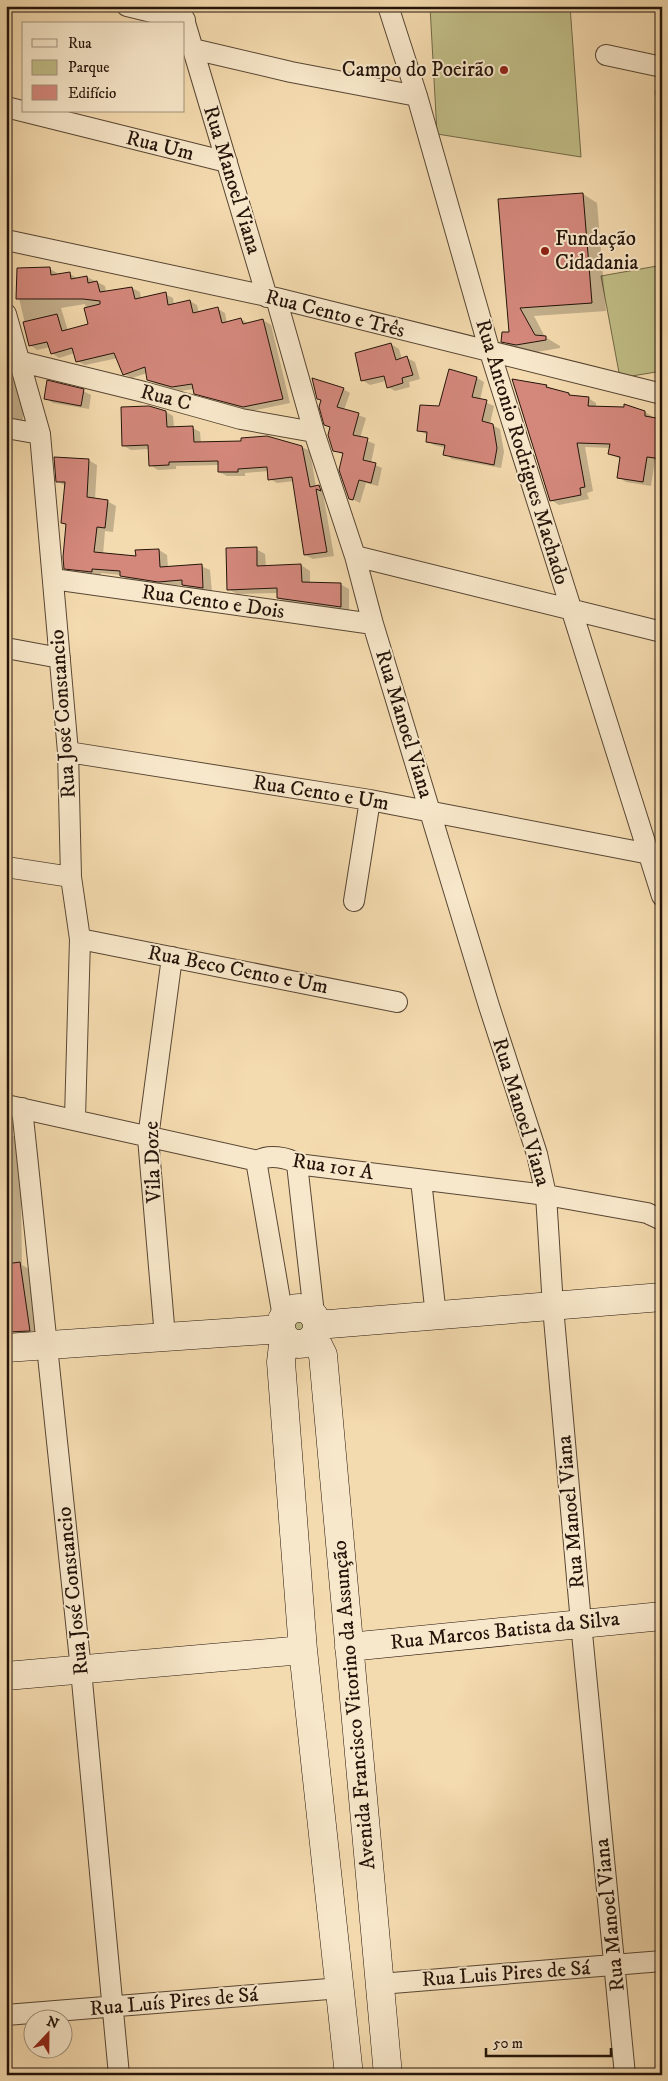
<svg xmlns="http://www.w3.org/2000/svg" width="668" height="2081" font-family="'IM FELL DW Pica',serif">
<rect width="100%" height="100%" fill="#f4dbaf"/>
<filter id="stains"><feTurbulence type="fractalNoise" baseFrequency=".004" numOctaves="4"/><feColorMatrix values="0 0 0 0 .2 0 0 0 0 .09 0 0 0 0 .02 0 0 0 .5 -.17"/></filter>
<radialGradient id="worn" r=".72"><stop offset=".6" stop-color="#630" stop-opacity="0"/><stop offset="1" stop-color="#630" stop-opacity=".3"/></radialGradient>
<!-- green -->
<path fill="#c1be87" stroke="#726948" d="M430,6H570L581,157L437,134Z
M657,266L662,291V371L620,378L601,276Z
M296,1312L306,1313L305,1338L295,1339L288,1317Z"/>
<!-- shadow -->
<path fill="#0003" fill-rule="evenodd" d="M654,6H662V33Z
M662,89V121L654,91Z
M583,194L597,203L606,311L534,316L545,337L560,346V348L531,353L517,350L503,341L510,334L499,200Z
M50,269L57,273V275L70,274L77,278L87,277L105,286L106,292L132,288L140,292L141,299L165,294L173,298L174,305L190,301L197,305L199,313L218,309L225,313L227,323L241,319L249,324L263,320L271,325L290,403L251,411L203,397L195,393L194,389L180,391L156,384L148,380L147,373L132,378L124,374L118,358L85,365L77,361L75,353L59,358L52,353L50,347L37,350L30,345L18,294ZM85,304L90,325L68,331L61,308Z
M391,344L399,349L402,359L407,358L415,362L420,379L409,382L410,387L395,391L388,387L386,381L370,385L362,380Z
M6,378L19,383L23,399V421L6,423Z
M477,378L484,382L480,400L494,406L490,424L500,429L504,452L501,468L452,459L445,454L446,448L434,445L427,441L428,435L419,431L440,408Z
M514,381L546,386L573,396L588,398L596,403V407L645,412L653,417V419L662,421V462L655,460L651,486L626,482L618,477L621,459L609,454L610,448L585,447L593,491L587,493L589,499L559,505L551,500Z
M343,389L350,393L344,410L366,418L360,438L375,444L371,463L382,468L378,486L366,483L360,503L350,498L344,455L334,450L331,427L325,424Z
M83,391L91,395L89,409L53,403L45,398Z
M166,412L173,416L174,428H193L200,432L201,444L302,447L310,451L316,487L327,491V494L323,493L334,556L313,559L305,555L294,481L277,483L270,479L269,471L245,473V476H227L219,472V465L176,466V469L158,470L150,465L149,449L131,450L124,446Z
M88,460L97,465L95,500L107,501L116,506L113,532L105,531L103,555L137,558L159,550L167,555L168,567L201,566L210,570L212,592L192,589L184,585L168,586L130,581L121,575L101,573L100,577L74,573L65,568L67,526L62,522L66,486L57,481Z
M256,549L265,554L266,567L301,565L310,571V584H340L349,589V612L287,603L278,598V593L237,594L228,589Z
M12,1135L22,1141L26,1200H21L22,1265L29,1269L39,1336L6,1341V1136Z"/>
<!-- building -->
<path fill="#d4887c" stroke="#24140a" d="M583,193L592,303L520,308L535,335L546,336V340L516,345L501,342L502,332H509L498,199Z
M50,267L51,275L70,272L71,279L87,276L88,283L97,281L100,292L132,287L135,299L166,292L168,305L190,300L193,313L218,307L222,323L241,318L243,324L263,319L283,399L243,407L194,394L192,384L172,387L147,380L145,367L123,375L114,353L76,362L72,348L51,354L47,342L29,346L23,322L57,314L62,331L88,324L84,308L100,304V301L83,299H16L17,268Z
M391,343L396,360L407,356L413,375L402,378L403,383L387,388L384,376L361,381L355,353Z
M449,369L477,377L472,397L487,400L482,421L493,424L497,448L494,465L443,455L445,445L426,442L427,432L417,431L420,405L439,406Z
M312,378L344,388L337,407L359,413L353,435L368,438L363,460L376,463L371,483L359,480L353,500L349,499L339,470L343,453L333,451L328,435L330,427L324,425L319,407L321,400L317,399Z
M512,379L547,385L546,387L569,393V395L589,397L588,406L624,407V404L645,411V416L662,419V459L647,457L643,482L617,478L620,457L608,454L610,444L577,443L585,487L580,488L581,495L550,501Z
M47,380L84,389L81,406L44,399Z
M149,406L166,411L167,427L193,426L194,442L241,441V438L267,436L302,446L310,487L319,485L321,491L316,489L327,552L304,555L292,477L268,480L267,467L238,469V472H218V461L169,462V465L149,466L148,445L122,446L121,407Z
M54,457L89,459L87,497L108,500L105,528L97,527L94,552L136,556L135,550L159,549L160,567L202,564L203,588L182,585V580L158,582L120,576V571L92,569V572L64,569L63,557L66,524L61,523L65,482H56Z
M257,547V566L301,564L302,582L341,583V607L277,598V588L227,590L226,548Z
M20,1262L30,1331L6,1332V1264Z"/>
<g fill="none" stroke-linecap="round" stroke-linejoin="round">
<defs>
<path id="minor" d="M127,6L185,20
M180,6L267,297
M388,6L417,96L490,352L662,896
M193,49L291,72L417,96
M606,55L662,67
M6,107L227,162
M6,240L276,298L662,394
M276,298L314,432L355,556L373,624L489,1006L537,1154L546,1195L553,1307L581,1623L625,2075
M6,314L40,434L68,752L71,877L80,939L75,1118
M18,361L144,392L241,419L314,432
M6,428L40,434
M355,556L662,632
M53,579L373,624
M6,648L60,658
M68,752L370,800L660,856
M6,867L71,877
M354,901L370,800
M80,939L397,1002
M6,1105L258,1161C267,1154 288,1157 297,1164L546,1195L647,1213L662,1220
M22,1108L81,1670L119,2075
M258,1161L257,1166L283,1317
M297,1164L314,1314
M421,1180L436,1316
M165,1337L148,1138L172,957
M380,1984L662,1961
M6,2015L341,1988"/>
<path id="secondary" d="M281 1326a18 18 0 1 1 36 0a18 18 0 1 1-36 0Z
M317,1325L662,1297
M284,1336L281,1362L303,1650L349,2075
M314,1337L323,1355L388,2075
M6,1348L281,1329
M349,1647L662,1616
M6,1676L303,1650"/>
</defs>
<!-- minor casing -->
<use href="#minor" stroke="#584633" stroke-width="22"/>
<!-- secondary casing -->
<use href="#secondary" stroke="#24140a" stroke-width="29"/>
<!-- minor -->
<use href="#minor" stroke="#f8e8cb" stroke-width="20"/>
<!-- secondary -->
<use href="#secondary" stroke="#f8e8cb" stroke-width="28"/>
</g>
<!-- markers -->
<g fill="#8f2418" stroke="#f8e8cb" stroke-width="2">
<circle cx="504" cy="70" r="5"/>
<circle cx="545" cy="251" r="5"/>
</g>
<g text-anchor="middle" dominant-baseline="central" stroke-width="4" stroke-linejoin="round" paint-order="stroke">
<!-- poi labels -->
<g font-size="21" fill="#24140a" stroke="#f8e8cb" text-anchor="end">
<text x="494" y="70">Campo do Poeirão</text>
<text x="555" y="239" text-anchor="start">Fundação<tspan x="555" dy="24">Cidadania</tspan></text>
</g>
<!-- street labels -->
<g font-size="21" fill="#24140a" stroke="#f8e8cb">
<text transform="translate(160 146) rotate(14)">Rua Um</text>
<text transform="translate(232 180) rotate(73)">Rua Manoel Viana</text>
<text transform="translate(335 314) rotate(14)">Rua Cento e Três</text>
<text transform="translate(166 398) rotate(15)">Rua C</text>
<text transform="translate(522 452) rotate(73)">Rua Antonio Rodrigues Machado</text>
<text transform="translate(213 602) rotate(8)">Rua Cento e Dois</text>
<text transform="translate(63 714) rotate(-94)">Rua José Constancio</text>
<text transform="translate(404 724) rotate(73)">Rua Manoel Viana</text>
<text transform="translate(321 793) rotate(9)">Rua Cento e Um</text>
<text transform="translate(238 970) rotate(11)">Rua Beco Cento e Um</text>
<text transform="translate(521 1112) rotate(73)">Rua Manoel Viana</text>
<text transform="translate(153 1162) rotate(-92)">Vila Doze</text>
<text transform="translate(333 1167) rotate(9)">Rua 101 A</text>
<text transform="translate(571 1512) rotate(-95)">Rua Manoel Viana</text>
<text transform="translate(73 1591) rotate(-96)">Rua José Constancio</text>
<text transform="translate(505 1631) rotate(-6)">Rua Marcos Batista da Silva</text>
<text transform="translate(354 1705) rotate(-95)">Avenida Francisco Vitorino da Assunção</text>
<text transform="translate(610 1915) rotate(-96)">Rua Manoel Viana</text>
<text transform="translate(506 1974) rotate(-4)">Rua Luis Pires de Sá</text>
<text transform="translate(174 2002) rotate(-5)">Rua Luís Pires de Sá</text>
</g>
</g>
<!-- margin -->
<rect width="668" height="2081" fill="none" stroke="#f4dbaf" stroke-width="25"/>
<rect x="8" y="8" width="653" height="2066" fill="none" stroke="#24140a" stroke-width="2.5"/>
<rect x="12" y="12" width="643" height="2056" fill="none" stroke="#24140a"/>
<!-- legend -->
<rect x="22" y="22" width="162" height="90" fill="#f8e8cb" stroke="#a3937e"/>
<rect x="32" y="39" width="25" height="8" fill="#f8e8cb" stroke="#a3937e"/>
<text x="68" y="48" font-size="15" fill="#24140a">Rua</text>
<rect x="32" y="60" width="25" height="15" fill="#c1be87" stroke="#a3937e"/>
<text x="68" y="72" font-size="15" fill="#24140a">Parque</text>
<rect x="32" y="85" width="25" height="15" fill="#d4887c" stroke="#a3937e"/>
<text x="68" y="98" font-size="15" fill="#24140a">Edifício</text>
<!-- north arrow -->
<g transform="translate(48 2034) rotate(22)"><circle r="24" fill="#f8e8cb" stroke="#a3937e"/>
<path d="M0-4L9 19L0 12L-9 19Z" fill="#8f2418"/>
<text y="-8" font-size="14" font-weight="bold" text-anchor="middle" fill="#24140a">N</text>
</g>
<!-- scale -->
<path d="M486 2048v8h125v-8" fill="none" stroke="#24140a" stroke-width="2.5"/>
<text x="493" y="2048" font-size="15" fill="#24140a" stroke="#f8e8cb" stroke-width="4" paint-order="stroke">50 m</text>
<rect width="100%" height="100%" filter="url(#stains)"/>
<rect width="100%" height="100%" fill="url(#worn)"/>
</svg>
